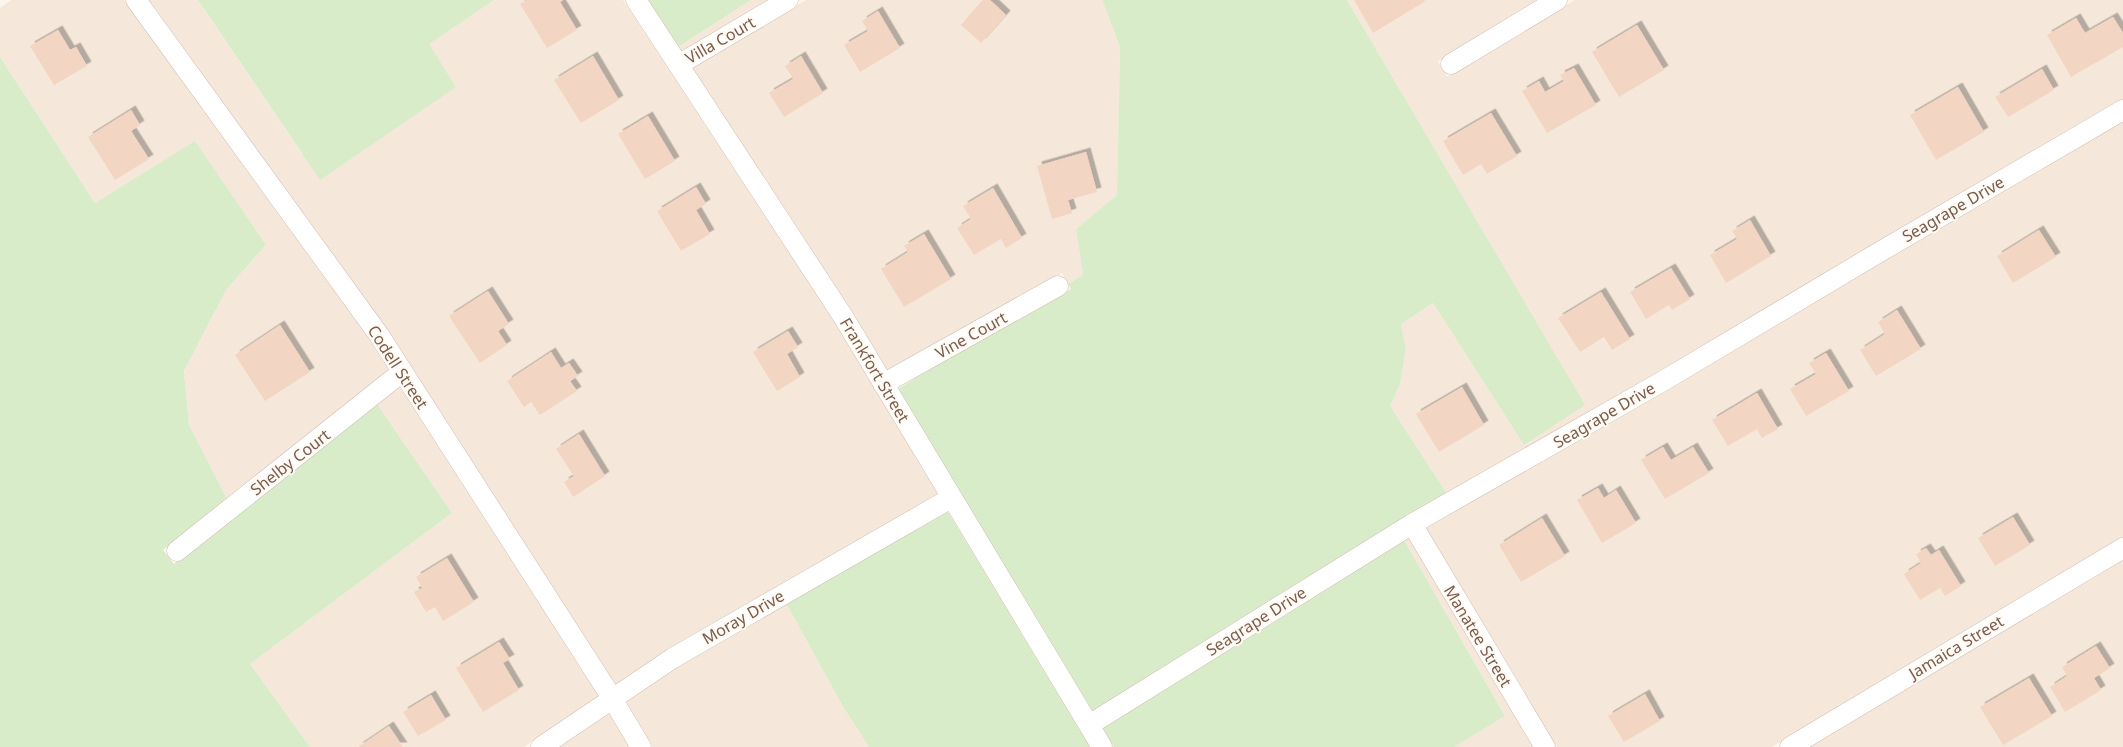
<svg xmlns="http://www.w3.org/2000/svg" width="2123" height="747" font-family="'Noto Sans',sans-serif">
<defs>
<filter id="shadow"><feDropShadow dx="4.5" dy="-4.5" stdDeviation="0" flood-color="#0004"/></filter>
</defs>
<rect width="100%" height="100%" fill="#fdf6ec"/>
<!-- residential -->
<path fill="#f5e8da" d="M11,0H124L370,341L389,371L227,499L189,425L184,371L226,290L266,245L195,142L95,203L0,57V8Z
M149,0H198L302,154L456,87L428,44L494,0H623L836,324L938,495L616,685L387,329Z
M751,0H770L682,52L678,47Z
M806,0H1102L1120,47L1117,195L1076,229L1083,275L1068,284L1062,273L888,371L853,313L692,67Z
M1347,0H1540L1438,61L1447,77L1575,0H2123V99L1879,242L1659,374L1447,494L1390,406L1400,384L1406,349L1401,324L1433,303L1524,445L1584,405Z
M2123,120V538L1772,747H1557L1426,527Z
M399,386L598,696L524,747H310L250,664L452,513L377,404Z
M1408,538L1533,747H1454L1505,716L1404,540Z
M2123,559V747H1807Z
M786,603L842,705L869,747H653L625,700L678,665Z
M608,712L629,747H557Z"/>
<!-- green -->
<path fill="#d8ecc9" d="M198,0H494L429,44L456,87L320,180Z
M648,0H751L678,47Z
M1102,0H1347L1585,405L1524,445L1433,303L1401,324L1406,349L1400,384L1390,406L1447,494L1093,712L898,389L950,357L1071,289L1068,284L1083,275L1076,229L1117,195L1120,47Z
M0,57L95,203L195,141L266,245L226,290L184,371L189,425L227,499L163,550L174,564L377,404L452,513L250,664L310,747H0Z
M948,512L1090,747H869L842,705L786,603Z
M1404,540L1505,716L1454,747H1114L1102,728Z"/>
<!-- building -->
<path fill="#f3d5c3" filter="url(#shadow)" d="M527,0H563L560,2L577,30L547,48L520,4Z
M983,0H990L1006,15L981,43L961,25Z
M1354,0H1423L1424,2L1373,33Z
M878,11L900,48L860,72L844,45L868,31L862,21Z
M2113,17L2123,33V47L2071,77L2047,35L2076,18L2085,33Z
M1637,25L1664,70L1619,97L1592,52Z
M58,30L70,50L76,47L87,66L54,85L30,46Z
M593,56L619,100L581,123L554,80Z
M801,56L823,93L784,117L769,93L793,79L785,66Z
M1574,68L1596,105L1547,133L1522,91L1539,81L1545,92L1564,81L1560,75Z
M2042,69L2054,90L2008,117L1995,97Z
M1958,87L1984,132L1936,160L1910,115Z
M131,110L140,125L131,131L149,159L115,180L88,137Z
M1491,113L1517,156L1487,174L1481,164L1463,175L1443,141Z
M648,116L675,161L645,179L618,134Z
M1086,152L1097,192L1068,200L1072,213L1052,219L1037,166Z
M696,187L706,204L696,210L710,234L681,251L657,211Z
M993,188L1022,238L1006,248L1001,239L974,255L957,228L971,219L963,206Z
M1750,220L1771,256L1726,283L1710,255L1737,239L1732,231Z
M2039,230L2056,257L2013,283L1997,256Z
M924,234L951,279L904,307L881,269L908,252L904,246Z
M1671,268L1690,299L1672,310L1669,305L1646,319L1630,292Z
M488,291L509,324L498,331L507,345L480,363L449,316Z
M1601,292L1630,339L1612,350L1604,337L1580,352L1558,318Z
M1897,310L1921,349L1876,376L1860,350L1885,334L1878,322Z
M280,325L310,372L265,401L235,355Z
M788,331L798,347L787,354L800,377L777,391L753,352Z
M551,352L561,368L569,363L578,376L570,381L577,391L540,415L531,402L524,407L507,381Z
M1826,353L1849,391L1806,416L1790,389L1816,374L1809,363Z
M1462,387L1484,425L1439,452L1416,414Z
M1757,393L1778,429L1762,438L1757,429L1728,446L1712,420Z
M579,434L605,476L573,497L564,482L574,476L556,449Z
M1663,447L1671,460L1693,447L1709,473L1665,499L1641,460Z
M1598,488L1604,498L1616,490L1636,523L1602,543L1577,500Z
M2013,517L2030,545L1995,566L1978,538Z
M1542,518L1565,556L1521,582L1499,545Z
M1926,548L1931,555L1939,550L1961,586L1945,596L1940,588L1920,600L1904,574L1921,563L1916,554Z
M447,558L474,602L443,621L435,607L426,612L414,592L422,588L416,577Z
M499,642L510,659L503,663L519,690L483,712L456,668Z
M2096,646L2110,668L2094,678L2101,690L2065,712L2050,687L2067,676L2062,667Z
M2029,678L2052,716L2003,745L1980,707Z
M1645,694L1660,721L1624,742L1608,716Z
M431,695L446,720L418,736L403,712Z
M389,726L403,747H358Z"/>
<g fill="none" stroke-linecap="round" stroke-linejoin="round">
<defs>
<path id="minor" d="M136,0L379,335L612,698L641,747
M636,0L844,318L1102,747
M1451,64L1557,0
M678,65L788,0
M883,384L1058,286
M1412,524L1545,747
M177,551L402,372
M1089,725L1412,524L1663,381L1883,250L2123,110
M541,747L673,658L951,498
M1790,747L2123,548"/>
</defs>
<!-- minor casing -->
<use href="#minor" stroke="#d1beb0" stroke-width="21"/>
<!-- minor -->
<use href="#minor" stroke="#fff" stroke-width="20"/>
</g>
<g text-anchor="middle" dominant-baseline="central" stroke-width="4" stroke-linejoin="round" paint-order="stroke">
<!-- street labels -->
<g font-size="16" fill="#7a5c4d" stroke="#fffaf3">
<text transform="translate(720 40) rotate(-30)">Villa Court</text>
<text transform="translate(1953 209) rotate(-30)">Seagrape Drive</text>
<text transform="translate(971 335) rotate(-29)">Vine Court</text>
<text transform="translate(398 367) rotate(57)">Codell Street</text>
<text transform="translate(875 370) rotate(59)">Frankfort Street</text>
<text transform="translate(1604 415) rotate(-30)">Seagrape Drive</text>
<text transform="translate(290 462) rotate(-38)">Shelby Court</text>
<text transform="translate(743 617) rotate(-30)">Moray Drive</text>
<text transform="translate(1256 621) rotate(-32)">Seagrape Drive</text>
<text transform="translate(1478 636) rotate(59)">Manatee Street</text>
<text transform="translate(1956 647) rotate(-31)">Jamaica Street</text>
</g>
</g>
</svg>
